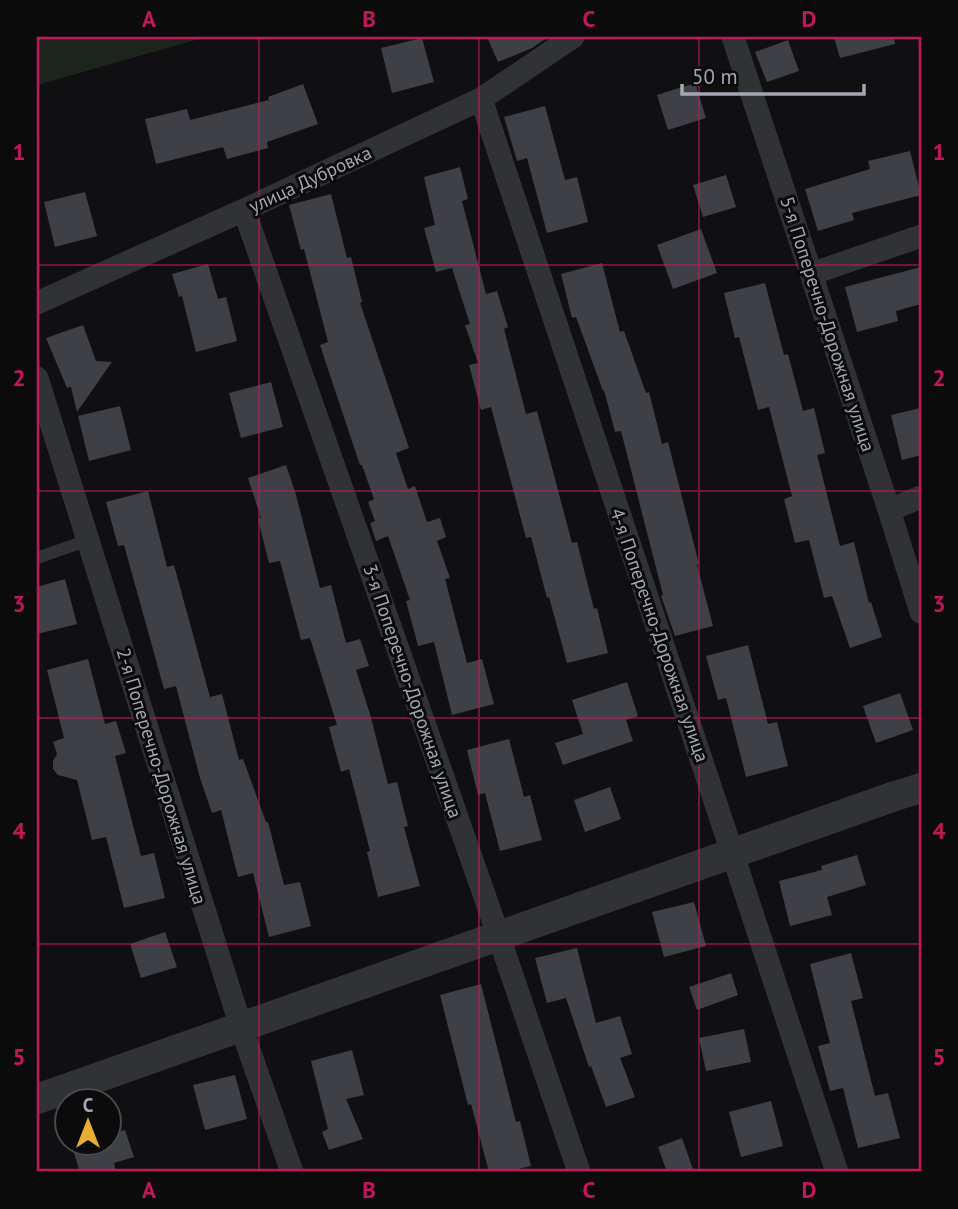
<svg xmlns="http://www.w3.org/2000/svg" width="958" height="1209" font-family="'PT Sans',sans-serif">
<rect width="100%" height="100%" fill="#101012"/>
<!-- green -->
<path fill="#1d241e" d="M37,37H206L37,85Z"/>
<!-- building -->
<path fill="#3f4045" d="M487,37H548L532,48L498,62Z
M834,37H894L895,44L840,58Z
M422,38L434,82L392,93L381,48Z
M788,40L799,71L767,82L755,52Z
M695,83L706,118L668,130L657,95Z
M303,84L318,124L267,142L268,148L227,159L223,147L156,164L145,119L187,109L190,120L269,100L268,97Z
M545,106L565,180L577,177L588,222L547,233L527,158L517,161L504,117Z
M910,151L921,195L852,213L854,220L818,231L805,189L870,169L868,161Z
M460,167L468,199L462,201L486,294L497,291L508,327L504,329L526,414L537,411L572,543L577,542L594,609L597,608L608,653L567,663L549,597L547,598L531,537L526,538L491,407L481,410L469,365L478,363L465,325L470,324L452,268L436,272L424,228L435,225L424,177Z
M726,175L736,207L703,217L693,185Z
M85,192L97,236L55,247L44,202Z
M331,194L347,258L351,257L362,302L360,303L409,448L396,453L408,489L415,486L427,522L440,518L446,537L437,541L450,578L445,579L467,663L482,659L494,704L452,715L434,642L418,646L406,601L410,600L388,536L376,541L370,523L375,521L368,502L374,499L362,465H360L320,345L328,342L304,249L301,250L289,205Z
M701,229L717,273L673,289L657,245Z
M602,263L620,332L624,331L646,393L649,392L662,444L668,442L699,564L697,565L713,626L675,636L661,596L663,595L621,431L615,432L604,390L603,391L576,317L572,318L561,274Z
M208,264L218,299L226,297L237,341L196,352L182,296L179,297L172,274Z
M921,267V304L896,311L898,321L857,332L845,287Z
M765,283L784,355L788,354L803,411L814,408L825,453L817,455L840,546L854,542L869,603L871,602L882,637L850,648L832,596L824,598L809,540L795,543L784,499L792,496L769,407L758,410L739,337L735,338L724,293Z
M83,325L96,361L112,362L77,412L71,387L67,388L46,338Z
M271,382L283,427L241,438L229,393Z
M120,406L131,450L89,461L78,416Z
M921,408V455L902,460L891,415Z
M286,465L296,495L320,588L331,585L346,643L360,639L369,666L356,670L370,714L388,784L397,782L408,826L404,827L420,886L378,897L367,852L370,851L349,769L341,772L329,727L337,725L310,638L301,640L280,561L269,563L258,519L261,518L248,478Z
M148,491L167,567L174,565L210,697L222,694L239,760L243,759L266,822H268L284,885L300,882L311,926L269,937L253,873L238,877L221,810L212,813L200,778L176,686L164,689L124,545L118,546L106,502Z
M65,579L77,624L37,634V587Z
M748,645L768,724L777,722L788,766L746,777L726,698L718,700L706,656Z
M88,659L105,724L116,721L126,753L115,756L141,856L154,853L165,898L124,908L106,837L92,840L77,780L58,775L53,769V761L57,754L53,742L64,738L47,670Z
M627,682L638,716L626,720L633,741L563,765L555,743L583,734L572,700Z
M900,693L913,730L876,743L863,706Z
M509,739L524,797L530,795L542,840L500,851L485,793L478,795L467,750Z
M610,787L621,819L585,832L574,800Z
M857,855L866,885L827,897L832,915L790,926L779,881L822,870L821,866Z
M694,902L706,946L664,957L652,912Z
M165,932L177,967L141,978L130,944Z
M577,948L596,1023L620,1016L632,1054L620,1058L635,1097L606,1107L591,1066L589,1067L566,998L547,1003L535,958Z
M851,953L863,998L851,1001L875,1096L888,1093L900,1138L858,1148L843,1088L830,1091L818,1046L830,1043L810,964Z
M731,973L738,995L697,1010L689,987Z
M481,984L516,1122L520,1121L531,1166L505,1172H489L471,1104L468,1105L440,995Z
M744,1029L751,1062L706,1071L699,1038Z
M352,1050L364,1095L346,1099L363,1139L329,1150L322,1132L328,1129L311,1061Z
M235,1075L247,1119L205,1130L193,1085Z
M771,1101L783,1146L741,1157L729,1112Z
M125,1130L134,1157L114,1163L116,1172H80L72,1147L86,1143H108V1135Z
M682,1138L694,1172H667L658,1147Z"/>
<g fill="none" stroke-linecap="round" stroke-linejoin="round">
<!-- path -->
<path stroke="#37393d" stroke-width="4.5" stroke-dasharray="3.5 5" stroke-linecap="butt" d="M37,39L45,37"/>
<!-- service -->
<path stroke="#313236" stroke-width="12" d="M37,558L88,540"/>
<!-- minor -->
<path stroke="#313236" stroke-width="23" d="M733,37L889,510L921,612
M481,99L732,852L837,1172
M244,210L499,937L579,1172
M811,274L921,236
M37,303L244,210L481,99L573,37
M37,378L241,1027L292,1172
M889,510L921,497"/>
<!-- tertiary -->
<path stroke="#313236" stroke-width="30" d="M37,1099L895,796L921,788"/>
</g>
<!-- grid -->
<path fill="none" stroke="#c2185b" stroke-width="2" stroke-opacity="0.55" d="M259,37V1172M479,37V1172M699,37V1172M37,265H921M37,491H921M37,718H921M37,944H921"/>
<g text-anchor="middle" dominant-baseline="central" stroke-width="6" stroke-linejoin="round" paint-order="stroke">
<!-- street labels -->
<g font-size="19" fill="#a2a7b2" stroke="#0b0b0c">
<text transform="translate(310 179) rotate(-25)">улица Дубровка</text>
<text transform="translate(828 324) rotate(72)">5-я Поперечно-Дорожная улица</text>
<text transform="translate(660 635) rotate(71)">4-я Поперечно-Дорожная улица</text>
<text transform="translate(413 691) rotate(71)">3-я Поперечно-Дорожная улица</text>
<text transform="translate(162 776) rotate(73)">2-я Поперечно-Дорожная улица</text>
</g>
</g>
<!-- border -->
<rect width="958" height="1209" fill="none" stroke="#0b0b0c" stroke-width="77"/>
<!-- north arrow -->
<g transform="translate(88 1122)"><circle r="33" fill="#0b0b0c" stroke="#47494e" stroke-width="2"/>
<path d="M0-5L12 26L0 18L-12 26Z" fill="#e8ac31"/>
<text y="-10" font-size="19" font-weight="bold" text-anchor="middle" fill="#a2a7b2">С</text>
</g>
<!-- scale -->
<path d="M682 84v10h182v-10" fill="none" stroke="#a2a7b2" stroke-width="3.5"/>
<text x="692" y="84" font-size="21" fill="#a2a7b2" stroke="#0b0b0c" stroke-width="5" paint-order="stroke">50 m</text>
<rect x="38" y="38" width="882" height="1132" fill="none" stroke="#c2185b" stroke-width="2.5"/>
<g font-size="23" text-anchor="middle" font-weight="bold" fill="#c2185b">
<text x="149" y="27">A</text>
<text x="369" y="27">B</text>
<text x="589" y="27">C</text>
<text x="809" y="27">D</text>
<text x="19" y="160">1</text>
<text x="939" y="160">1</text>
<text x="19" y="386">2</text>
<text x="939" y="386">2</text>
<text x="19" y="612">3</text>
<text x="939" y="612">3</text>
<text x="19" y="839">4</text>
<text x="939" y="839">4</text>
<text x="19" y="1065">5</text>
<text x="939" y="1065">5</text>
<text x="149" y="1198">A</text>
<text x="369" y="1198">B</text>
<text x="589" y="1198">C</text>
<text x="809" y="1198">D</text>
</g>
</svg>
